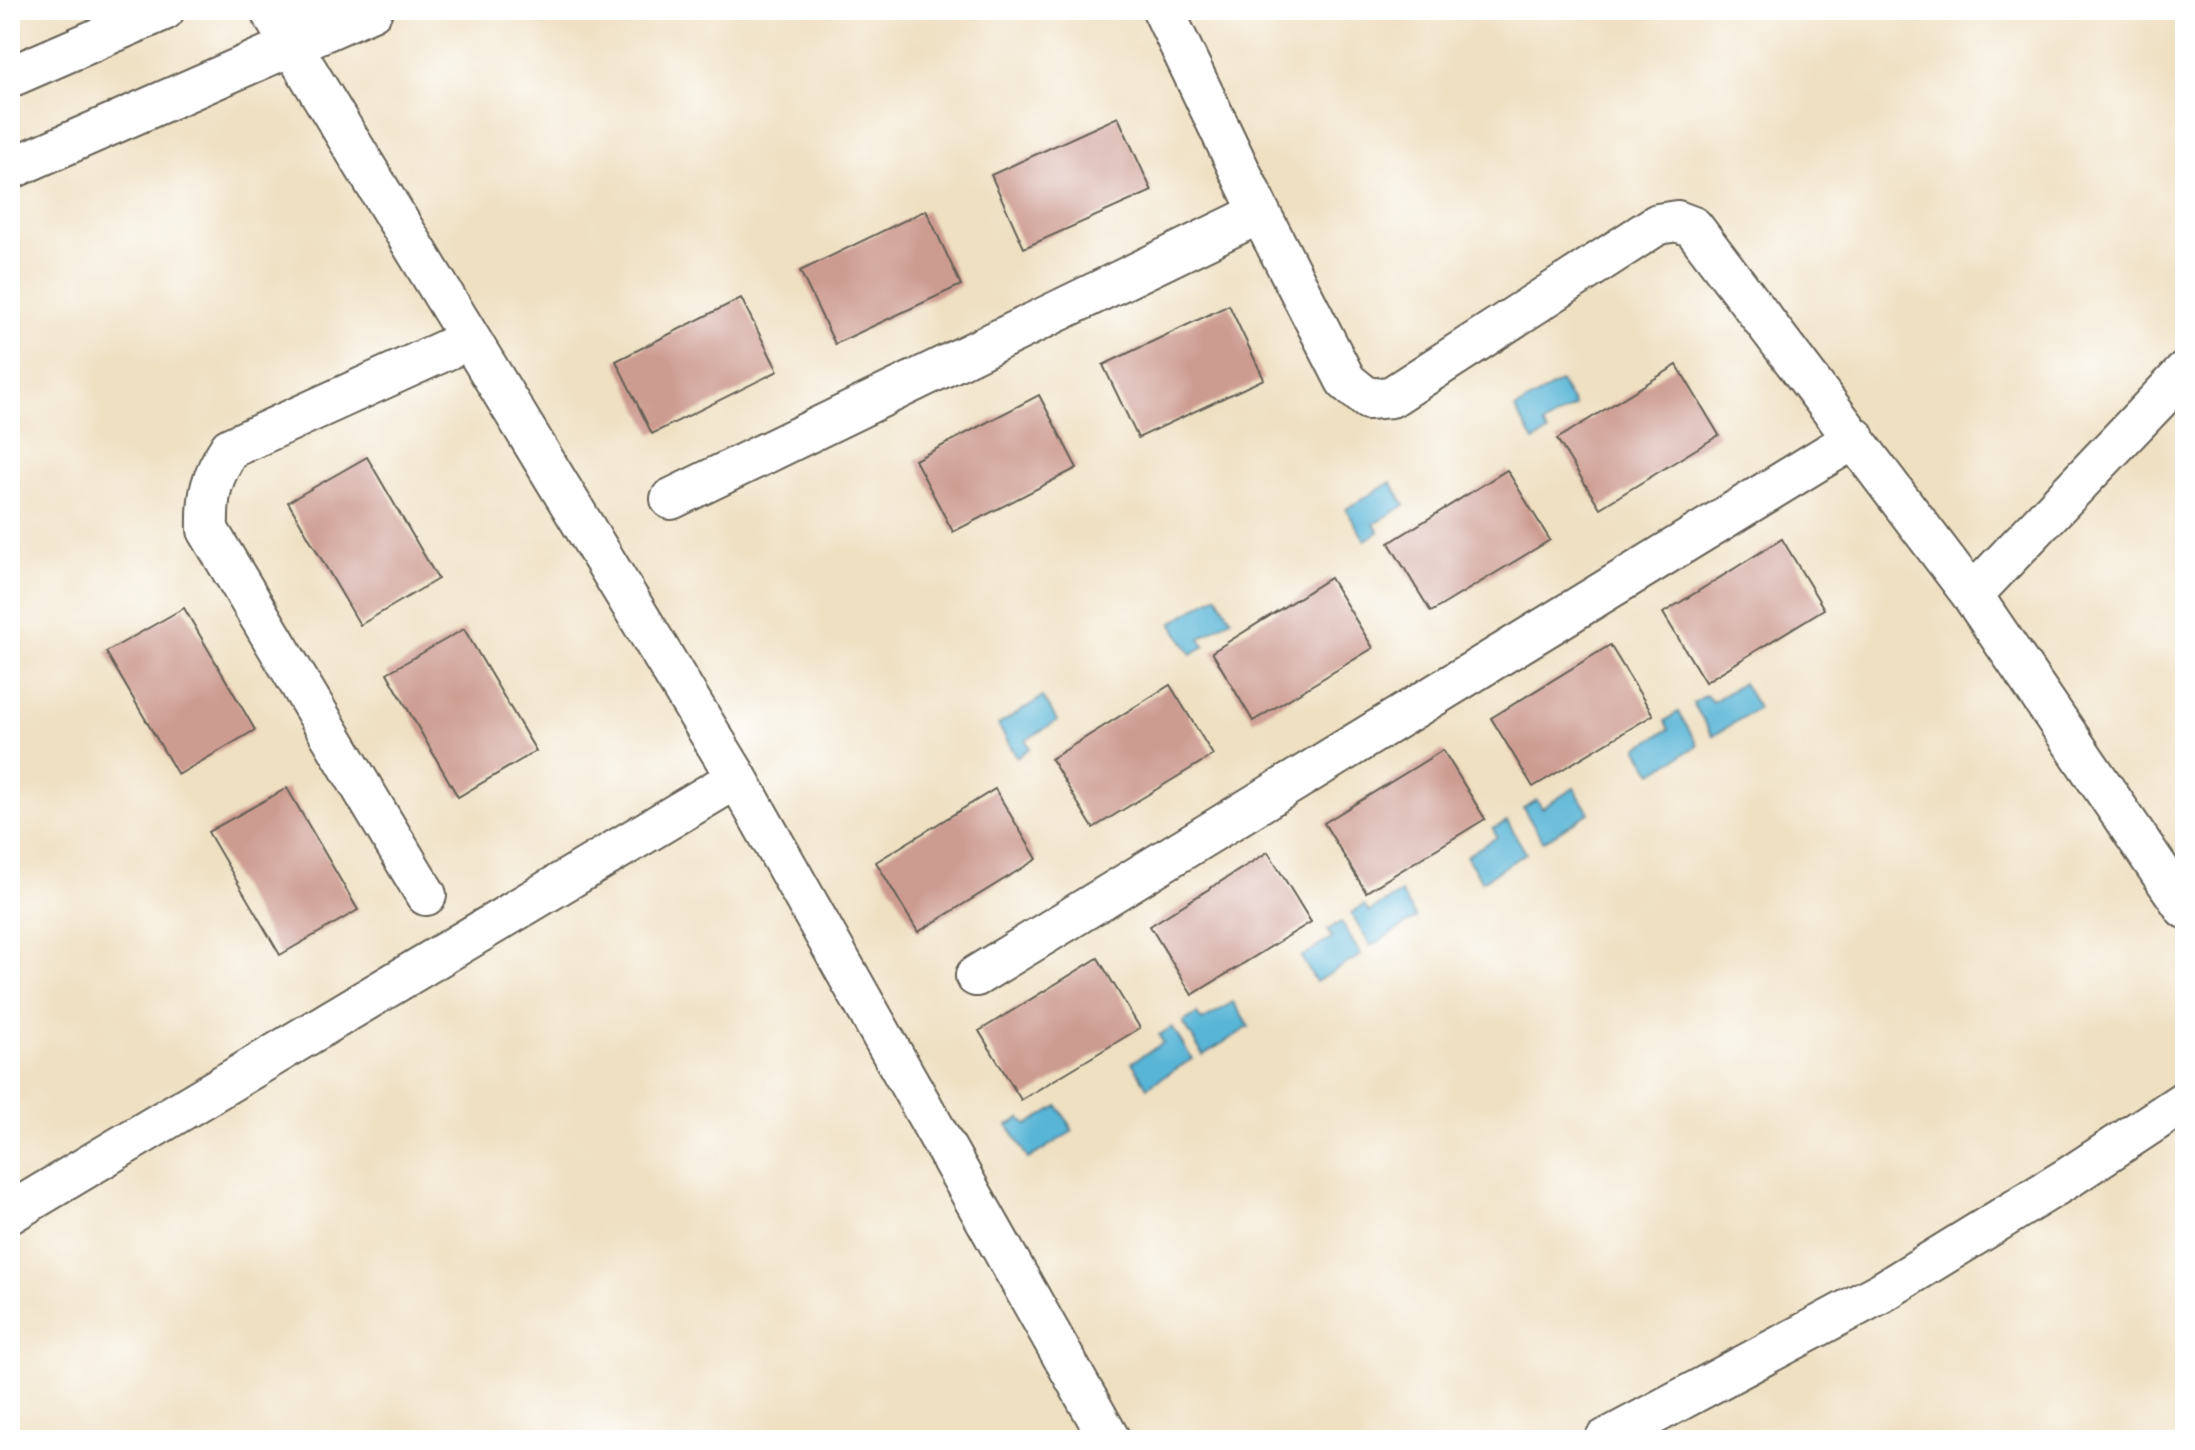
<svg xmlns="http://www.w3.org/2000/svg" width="2195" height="1450" font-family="'Comic Neue',sans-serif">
<rect width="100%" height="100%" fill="#fff"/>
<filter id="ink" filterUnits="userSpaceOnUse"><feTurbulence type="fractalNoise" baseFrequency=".0125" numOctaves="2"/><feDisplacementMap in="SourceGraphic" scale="16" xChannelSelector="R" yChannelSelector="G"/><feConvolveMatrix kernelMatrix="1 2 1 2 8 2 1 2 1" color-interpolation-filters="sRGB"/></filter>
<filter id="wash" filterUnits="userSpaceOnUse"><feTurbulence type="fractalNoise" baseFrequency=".006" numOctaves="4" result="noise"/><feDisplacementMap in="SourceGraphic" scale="32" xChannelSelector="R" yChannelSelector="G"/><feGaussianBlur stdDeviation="1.8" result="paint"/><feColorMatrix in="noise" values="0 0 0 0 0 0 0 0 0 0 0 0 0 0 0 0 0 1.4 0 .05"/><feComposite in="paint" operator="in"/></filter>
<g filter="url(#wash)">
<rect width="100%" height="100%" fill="#efe0c2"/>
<!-- water -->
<path fill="#58b5d6" stroke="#3a6879" stroke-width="2" d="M1560,382L1575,406L1543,425L1548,433L1534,441L1515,409Z
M1391,482L1405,505L1374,524L1379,532L1365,540L1346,509Z
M1217,595L1231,619L1200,638L1205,646L1191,654L1172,623Z
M1743,683L1758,708L1713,736L1693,703L1706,695L1712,702Z
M1043,697L1057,721L1026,740L1030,748L1017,757L998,725Z
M1678,712L1698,745L1653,773L1637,748L1669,729L1665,721Z
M1574,788L1589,813L1543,841L1523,808L1537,800L1542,808Z
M1507,821L1526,853L1482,881L1466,856L1497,837L1493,829Z
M1401,893L1416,918L1371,946L1351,913L1364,905L1369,912Z
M1341,922L1361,955L1316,982L1301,957L1332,938L1327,930Z
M1233,1002L1249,1027L1203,1055L1183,1022L1197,1014L1202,1021Z
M1172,1027L1192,1059L1147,1087L1132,1062L1163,1043L1159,1035Z
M1058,1106L1073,1131L1028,1159L1008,1125L1021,1118L1027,1125Z"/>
<g id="blocks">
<!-- building -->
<path fill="#cd9c91" d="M1118,117L1152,191L1024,248L991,175Z
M926,210L961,285L835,344L800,271Z
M741,298L778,371L652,434L616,361Z
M1229,305L1264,379L1138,438L1103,365Z
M1677,365L1719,435L1600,508L1557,439Z
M1039,395L1077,468L953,532L915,460Z
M367,457L438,579L360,625L288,502Z
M1507,470L1550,540L1431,612L1389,543Z
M1782,539L1824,609L1705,682L1663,613Z
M1330,578L1373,648L1253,721L1212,652Z
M184,608L255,730L178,775L106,652Z
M464,629L536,751L458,797L387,673Z
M1610,645L1653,715L1533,787L1491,718Z
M1170,685L1213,755L1093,828L1051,759Z
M1443,750L1485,819L1366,892L1324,823Z
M287,788L358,910L280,955L208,832Z
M995,789L1037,859L918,932L876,862Z
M1268,852L1311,922L1192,995L1150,926Z
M1098,958L1140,1028L1021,1100L979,1031Z"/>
</g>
</g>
<g filter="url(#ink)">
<use href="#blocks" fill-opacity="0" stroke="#666156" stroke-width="2"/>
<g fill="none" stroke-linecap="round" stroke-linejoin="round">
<defs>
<path id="street" d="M270,10L737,778L1110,1440
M1163,10L1260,213L1346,381L1368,399L1391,397L1658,224L1677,221L1693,227L1972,595
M10,77L164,10
M10,169L372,10
M2185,372L1972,595L2185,908
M671,499L1260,213
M426,895L208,530C207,495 211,477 230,448L470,339
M976,976L1855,438
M10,1213L737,778
M1605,1440L1882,1292L2071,1176L2185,1101"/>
</defs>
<!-- street casing -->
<use href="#street" stroke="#666156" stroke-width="44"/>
<!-- street -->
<use href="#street" stroke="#fff" stroke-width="40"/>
</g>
</g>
<!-- margin -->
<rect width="2195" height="1450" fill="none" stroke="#fff" stroke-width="40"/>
</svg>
